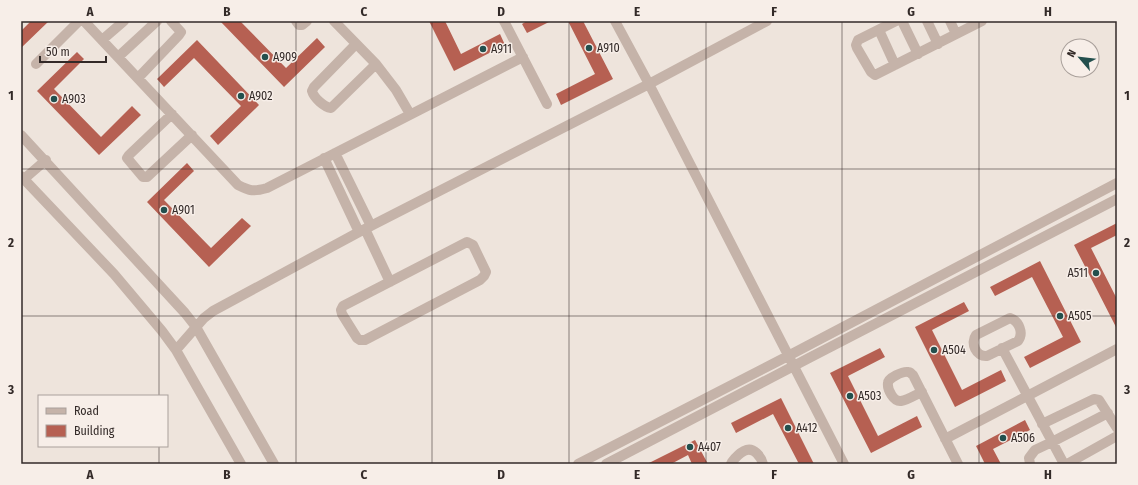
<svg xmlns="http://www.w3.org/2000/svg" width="1138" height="485" font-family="'Fira Sans Condensed',sans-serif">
<rect width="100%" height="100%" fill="#eee4dc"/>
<!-- building -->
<path fill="#b66052" d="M31,21H49L21,48V31Z
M220,21H240L286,68L317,38L325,47L284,87Z
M429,21H445L461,54L500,34L505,45L454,71Z
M527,21H551L527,33L522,24Z
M568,21H583L613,79L561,105L556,94L595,74Z
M197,40L259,105L218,145L210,136L241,106L194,58L164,87L157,79Z
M77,52L84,59L54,89L101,137L132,106L141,115L99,155L37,91Z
M187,163L194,171L164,200L211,248L242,218L251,226L209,267L147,202Z
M1117,223V235L1091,248L1117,299V329L1074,245Z
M1040,261L1081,342L1030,368L1024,357L1063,337L1032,277L995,296L990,287Z
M964,302L969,311L932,330L962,390L1001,370L1006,381L955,407L915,327Z
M880,348L885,357L848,376L878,436L917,416L922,427L871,453L830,373Z
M781,398L814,464H799L773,414L736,433L731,423Z
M1025,420L1030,430L993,449L1001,464H985L976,446Z
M695,440L708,464H692L688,455L671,464H647Z"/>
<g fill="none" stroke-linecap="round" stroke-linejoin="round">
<!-- minor -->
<path stroke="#c5b3a9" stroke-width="10" d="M84,21L238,185C250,191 253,192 267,188L523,57
M296,21L299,25H302L307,21
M334,21L376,64L396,90L410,114
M504,21L547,104
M615,21L649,84L844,464
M896,21L858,40L856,45L857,48L871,72L875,75L982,21
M902,21L918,54
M927,21L938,44
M950,21L956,34
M879,30L895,65
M102,40L124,21
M356,44L314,87L312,91C314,98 324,107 331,108L376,64
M118,57L157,21
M36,64L79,21
M138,78L179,35L181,32L171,21
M172,114L129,155L127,158L143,177H147L192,135
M21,135L185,313L196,327L274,464
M335,153L371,226
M324,158L359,232
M21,176L114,274L162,331L176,350L241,464
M24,179L46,160
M365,229L390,282
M467,242L473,245L486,272L484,276L480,280L365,340H360L357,338L342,314L341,310L343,306Z
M1010,318C1019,321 1024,333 1018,341L987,356C976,357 970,343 976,335Z
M1002,348L1064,464
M176,350L204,318L213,311L359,232L649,84L767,21
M922,392C915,395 908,400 901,401C894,402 887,390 888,383C888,378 903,371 908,372C911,372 911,374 913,375L958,464
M1042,424L1094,399L1099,400L1117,428
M945,439L1117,349
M578,464L788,356L1117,183
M606,464L809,358L1117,199
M731,464L732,462C735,458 740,453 744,451C754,446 761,457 763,464
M1030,464L1029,458L1035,450L1052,442L1108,413
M1067,464L1117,436"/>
</g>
<!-- grid -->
<path fill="none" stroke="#332a28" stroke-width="1" stroke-opacity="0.55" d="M159,21V396M296,21V464M432,21V464M569,21V464M706,21V464M842,21V464M979,21V464M21,169H1117M21,316H1117M159,446V464"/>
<!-- markers -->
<g fill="#234f4d" stroke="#f7eee8" stroke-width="1.5">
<circle cx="589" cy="48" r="4"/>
<circle cx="483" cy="49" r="4"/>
<circle cx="265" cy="57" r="4"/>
<circle cx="241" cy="96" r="4"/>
<circle cx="54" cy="99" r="4"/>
<circle cx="164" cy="210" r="4"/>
<circle cx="1096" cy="273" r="4"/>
<circle cx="1060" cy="316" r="4"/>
<circle cx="934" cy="350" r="4"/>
<circle cx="850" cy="396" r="4"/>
<circle cx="788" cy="428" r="4"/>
<circle cx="1003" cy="438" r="4"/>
<circle cx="690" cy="447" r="4"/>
</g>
<g text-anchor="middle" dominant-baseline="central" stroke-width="3" stroke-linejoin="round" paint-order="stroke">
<!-- poi labels -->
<g font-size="12" fill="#332a28" stroke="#f7eee8" text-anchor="start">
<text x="597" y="48">A910</text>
<text x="491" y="49">A911</text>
<text x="273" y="57">A909</text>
<text x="249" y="96">A902</text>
<text x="62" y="99">A903</text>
<text x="172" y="210">A901</text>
<text x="1088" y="273" text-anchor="end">A511</text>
<text x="1068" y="316">A505</text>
<text x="942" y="350">A504</text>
<text x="858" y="396">A503</text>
<text x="796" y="428">A412</text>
<text x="1011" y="438">A506</text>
<text x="698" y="447">A407</text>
</g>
</g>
<!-- border -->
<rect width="1138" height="485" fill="none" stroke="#f7eee8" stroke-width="44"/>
<!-- legend -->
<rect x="38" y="395" width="130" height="52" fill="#f7eee8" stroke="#a9a09b"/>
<rect x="46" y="408" width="20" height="6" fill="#c5b3a9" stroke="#a9a09b"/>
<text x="74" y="415" font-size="12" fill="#332a28">Road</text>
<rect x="46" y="425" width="20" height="12" fill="#b66052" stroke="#a9a09b"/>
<text x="74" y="435" font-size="12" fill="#332a28">Building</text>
<!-- north arrow -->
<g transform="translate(1080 58) rotate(298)"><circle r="19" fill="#f7eee8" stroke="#a9a09b"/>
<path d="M0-3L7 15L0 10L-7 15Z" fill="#234f4d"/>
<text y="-6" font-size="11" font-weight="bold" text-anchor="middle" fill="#332a28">N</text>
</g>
<!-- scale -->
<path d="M40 56v6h66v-6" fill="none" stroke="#332a28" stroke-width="2"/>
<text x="46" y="56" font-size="12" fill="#332a28" stroke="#f7eee8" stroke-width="3" paint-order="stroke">50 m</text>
<rect x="22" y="22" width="1094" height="441" fill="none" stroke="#332a28" stroke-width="1.5"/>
<g font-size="13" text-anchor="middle" font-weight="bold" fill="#332a28">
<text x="90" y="16">A</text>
<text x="227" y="16">B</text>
<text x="364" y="16">C</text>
<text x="501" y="16">D</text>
<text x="637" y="16">E</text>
<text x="774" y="16">F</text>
<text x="911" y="16">G</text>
<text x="1048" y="16">H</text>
<text x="11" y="100">1</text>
<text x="1127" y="100">1</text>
<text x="11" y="247">2</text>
<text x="1127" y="247">2</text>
<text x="11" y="394">3</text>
<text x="1127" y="394">3</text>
<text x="90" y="479">A</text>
<text x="227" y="479">B</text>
<text x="364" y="479">C</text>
<text x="501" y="479">D</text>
<text x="637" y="479">E</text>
<text x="774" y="479">F</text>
<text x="911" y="479">G</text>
<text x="1048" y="479">H</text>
</g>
</svg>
